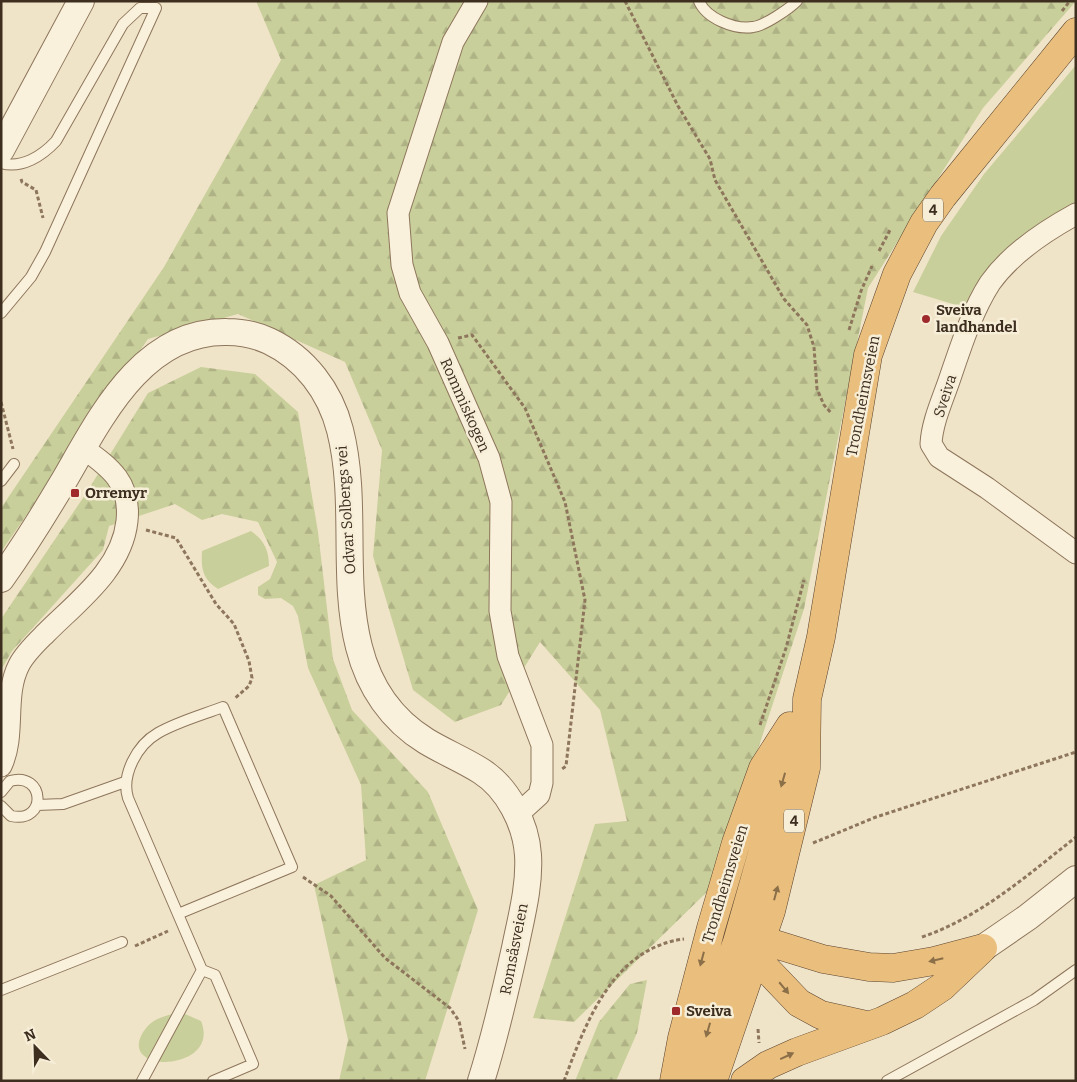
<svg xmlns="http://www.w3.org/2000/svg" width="1077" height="1082" font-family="Bitter,serif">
<defs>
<pattern id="forest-firs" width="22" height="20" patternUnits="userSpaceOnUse" patternTransform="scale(1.25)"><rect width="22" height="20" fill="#c9cf9b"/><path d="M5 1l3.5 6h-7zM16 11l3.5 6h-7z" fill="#aeb285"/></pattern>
</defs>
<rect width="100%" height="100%" fill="#f0e4c8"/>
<!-- green -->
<path fill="#c9cf9b" d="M1076,65V214L1039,237L976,311L913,292L941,236L984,174Z
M251,531C264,540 269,550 269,566L218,589C202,579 201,568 202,551Z
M172,1014H185L201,1021C221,1070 123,1075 141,1036C148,1022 157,1018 172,1014Z"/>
<!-- forest -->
<path fill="url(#forest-firs)" d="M256,1H1076L983,108L868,288L804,609L713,886L574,1022L533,1018L595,824L627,821L600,710L540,642L501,705L455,722L413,690L373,556L382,450L345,362L238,314L148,339L1,552V508L164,267L281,60Z
M201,367L255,374L298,412L318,532L333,659L352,710L428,792L478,910L425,1081H339L348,1040L314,885L366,860L361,785L308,668L298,616L293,606L281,598L265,599L258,595V587L270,579L277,562L258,522L222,514L202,520L175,504L109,526L103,550L12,651L1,670V619L85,495L148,393Z
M647,980L637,1033L616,1081H575L599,1022L630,984Z"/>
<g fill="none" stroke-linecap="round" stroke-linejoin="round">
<defs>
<path id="service" d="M699,1C706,18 734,30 753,27C764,26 789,9 797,1
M1,163C22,169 42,156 56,141L123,24L140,8H156L45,252L31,277L1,313
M1,481L14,464
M1,792L10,781C45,771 48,824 11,816L1,806
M37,805L63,804L125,782
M178,914L292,867L223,707C202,715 177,722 158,733C137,745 121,775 128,798L202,970L215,975L253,1064L213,1081
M1,990L122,942
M142,1081L202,970
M887,1081L1034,1000L1076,970"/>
<path id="minor" d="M477,1L453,42L398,213L402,265L410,293L438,343L489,458L501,502L500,611L508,656L542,745V783L539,795L517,815
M1076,214C1045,231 1011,253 990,283C972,311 961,346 950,378C943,399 932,422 931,444L939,457L987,488L1076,553
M1,766C16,735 3,696 19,665C25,653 37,642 46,633C78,601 122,569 127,521C131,483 111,468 83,448"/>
<path id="tertiary" d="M1,150L81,1
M1,579C23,548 43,516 62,484C99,421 141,330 227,332C241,332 256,335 269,341C305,358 330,391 340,430C358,501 341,577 359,647C369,687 392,720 426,741C444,752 464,760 481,771C508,788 526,824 528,855C530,886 521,918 515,948C505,993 495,1037 481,1081
M983,948L1028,917L1076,879"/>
<path id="trunk" d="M795,738L737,942L756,958L799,1003L821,1015L866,1025
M674,1081L682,1038L711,928L736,843L763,768L790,726
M697,1081C700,1036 722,985 737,942L762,940L823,959L869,967L893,968L934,961L983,948
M713,1081L771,911L806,768L807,699L821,637L868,355L897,274L924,223L943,196L1076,32
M745,1081L768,1065L797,1052L882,1021L915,1005L942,987L982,949"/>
</defs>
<!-- service casing -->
<use href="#service" stroke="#8d765c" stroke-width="12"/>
<!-- minor casing -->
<use href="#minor" stroke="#8d765c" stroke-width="23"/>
<!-- tertiary casing -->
<use href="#tertiary" stroke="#8d765c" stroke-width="28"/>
<!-- trunk casing -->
<use href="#trunk" stroke="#5b4430" stroke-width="29"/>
<!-- path -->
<path stroke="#8d765c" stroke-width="3" stroke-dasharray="4 2.5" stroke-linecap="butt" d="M625,1L678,106L710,159L715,180L784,299L807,325L814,347L817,389L824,405L832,414
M1062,11L1070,1
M21,179L22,182L36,190L43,218
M879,251L890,230
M849,330L861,291L872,266
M458,338L472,335L525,408L565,502L585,600L566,766L562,769
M1,402L13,449
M146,530L176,538L216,604L234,624L249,661L252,678L249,686L234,699
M760,725L786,648L804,580
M813,843L876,817L1076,752
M303,877L331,896L385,958L450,1008L459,1021L465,1049
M922,937C979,918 1029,874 1076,837
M135,946L168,931
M758,1029L759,1043
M564,1081C586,1022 613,948 684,939"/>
<!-- service -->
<use href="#service" stroke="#faf1dc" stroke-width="10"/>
<!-- minor -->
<use href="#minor" stroke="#faf1dc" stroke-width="21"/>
<!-- tertiary -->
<use href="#tertiary" stroke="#faf1dc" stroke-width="26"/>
<!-- trunk -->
<use href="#trunk" stroke="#eabe7c" stroke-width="28"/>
</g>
<!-- one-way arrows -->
<defs><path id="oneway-solid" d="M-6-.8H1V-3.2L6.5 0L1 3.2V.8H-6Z" transform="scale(1.25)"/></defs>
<g fill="#8b6f49">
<use href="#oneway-solid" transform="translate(783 780) rotate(106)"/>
<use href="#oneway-solid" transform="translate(776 893) rotate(-75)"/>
<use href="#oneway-solid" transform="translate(702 959) rotate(105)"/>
<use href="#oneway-solid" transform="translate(936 960) rotate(167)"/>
<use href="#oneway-solid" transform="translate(784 988) rotate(50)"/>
<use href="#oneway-solid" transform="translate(708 1030) rotate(106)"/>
<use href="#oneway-solid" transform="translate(787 1056) rotate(-25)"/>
</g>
<!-- markers -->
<g fill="#9e2a2b" stroke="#f7eed8" stroke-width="2">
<circle cx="926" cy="319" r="5"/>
<rect x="70" y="488" width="10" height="10" rx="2.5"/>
<rect x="671" y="1006" width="10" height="10" rx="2.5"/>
</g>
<g text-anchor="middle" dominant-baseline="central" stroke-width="5" stroke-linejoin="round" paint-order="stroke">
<!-- shield labels -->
<g fill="#f7eed8" stroke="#756857" stroke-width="1">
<rect x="923" y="198.5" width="20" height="23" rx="4"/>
<rect x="784" y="809.5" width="20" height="23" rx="4"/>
</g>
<g font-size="14" font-weight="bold" fill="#3d2e20">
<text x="933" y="210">4</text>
<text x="794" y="821">4</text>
</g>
<!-- poi labels -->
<g font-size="15" font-weight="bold" fill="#3d2e20" stroke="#f7eed8" text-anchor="start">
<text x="936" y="310">Sveiva<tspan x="936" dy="17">landhandel</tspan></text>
<text x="85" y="493">Orremyr</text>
<text x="686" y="1011">Sveiva</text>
</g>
<!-- street labels -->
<g font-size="15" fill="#3d2e20" stroke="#f7eed8">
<text transform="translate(863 396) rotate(-79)">Trondheimsveien</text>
<text transform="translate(945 396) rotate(-72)">Sveiva</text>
<text transform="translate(465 405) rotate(66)">Rommiskogen</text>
<text transform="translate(346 510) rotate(-94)">Odvar Solbergs vei</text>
<text transform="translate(725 884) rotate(-73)">Trondheimsveien</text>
<text transform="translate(514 949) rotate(-79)">Romsåsveien</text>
</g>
</g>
<!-- border -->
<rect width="1077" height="1082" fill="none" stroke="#3d2e20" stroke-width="5"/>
<!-- north arrow -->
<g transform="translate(35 1047) rotate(337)" stroke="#f7eed8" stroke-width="4" paint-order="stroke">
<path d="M0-4L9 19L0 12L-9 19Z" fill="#3d2e20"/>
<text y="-8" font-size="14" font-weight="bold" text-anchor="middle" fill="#3d2e20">N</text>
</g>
</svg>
